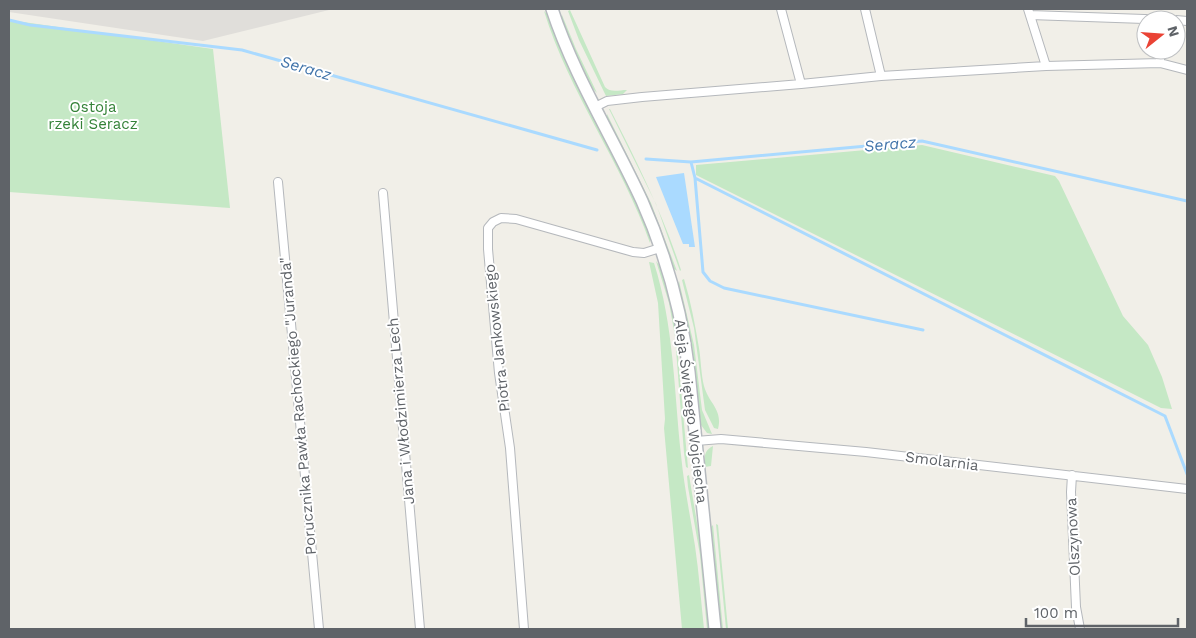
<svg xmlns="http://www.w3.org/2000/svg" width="1196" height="638" font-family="'Work Sans',sans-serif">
<rect width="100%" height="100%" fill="#f1efe8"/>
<!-- industrial -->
<path fill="#e0deda" d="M9,9H333L203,41L9,12Z"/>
<!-- green -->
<path fill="#c5e8c5" d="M570,10L605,87C610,93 619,90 627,90L623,94L606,96L579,40L568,11Z
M544,11L548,15C568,75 601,130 628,186C635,200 652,228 650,243C622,163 569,93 544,11Z
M562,15L576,49L597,93L593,89C584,72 561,33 562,15Z
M9,20L213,49L230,208L9,192Z
M609,109H610C637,162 663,214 681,270L680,271L656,204Z
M607,114L651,203L677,271L673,268L648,200L607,118Z
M922,145L1055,176L1059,181L1123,316L1148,345L1162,377L1172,409L1161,408L696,175V165Z
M656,261L662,269L675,323L688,468L686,467L684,453L675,336L669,303Z
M649,262L654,263C674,326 674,390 681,455C684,486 690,515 695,546C699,573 701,601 704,629H682L664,428L665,419L658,303Z
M684,279C691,302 695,325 699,348C701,360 701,374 704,386C709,404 723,409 718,429L714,428L705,410L694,328L682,280Z
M679,281L694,345L702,410L712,434L707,433L701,425L692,345L678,285Z
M713,446L711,466L705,467C704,458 704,450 713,446Z
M689,475L702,553L709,629H707L700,555L688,487L687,476Z
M716,524L718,525L728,629H726Z
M713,525L723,629H721L720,616L711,527Z"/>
<!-- water -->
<path fill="#aadaff" d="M684,173L695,247H689V244H683L656,177Z"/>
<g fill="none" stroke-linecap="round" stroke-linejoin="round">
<!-- stream -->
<path stroke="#aadaff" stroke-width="3" d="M9,20L30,25L242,50L597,150
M646,159L691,162L922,141L1187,201
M691,162L695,178L1165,416L1187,474
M695,178L703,272L710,281L724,288L923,330"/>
<defs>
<path id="street" d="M865,9L881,76
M1028,9L1046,66
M1030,15L1173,20
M1176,20L1187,21
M1160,50V63
M801,84L881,76L1046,66L1160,63L1187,70
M595,107L607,101L642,97L801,84L781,9
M278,182L319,629
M383,193L420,629
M696,441L721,439L866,452L1187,489
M1072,475L1071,492L1076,607L1080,629
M524,629L510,448L499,373L488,249V228L493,222L501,218L516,219L633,252L644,253L660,248"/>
<path id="secondary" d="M552,9C574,76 612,136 642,201C666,255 682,313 689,372L715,629"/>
</defs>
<!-- street casing -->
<use href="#street" stroke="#b5b8bc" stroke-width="10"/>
<!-- secondary casing -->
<use href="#secondary" stroke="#b6babf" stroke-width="14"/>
<!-- street -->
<use href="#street" stroke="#fff" stroke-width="8"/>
<!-- secondary -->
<use href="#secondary" stroke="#fff" stroke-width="11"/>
</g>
<g text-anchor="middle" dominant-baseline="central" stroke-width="4" stroke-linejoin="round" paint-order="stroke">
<!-- park labels -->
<g font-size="15" fill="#348238" stroke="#fff">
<text x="93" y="107">Ostoja<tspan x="93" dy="17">rzeki Seracz</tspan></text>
</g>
<!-- street labels -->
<g font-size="15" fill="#5f6368" stroke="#fff">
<text transform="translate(497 338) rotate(-96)">Piotra Jankowskiego</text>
<text transform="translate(298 406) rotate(-95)">Porucznika Pawła Rachockiego "Juranda"</text>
<text transform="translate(401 411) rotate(-95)">Jana i Włodzimierza Lech</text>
<text transform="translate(691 411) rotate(83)">Aleja Świętego Wojciecha</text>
<text transform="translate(942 461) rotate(7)">Smolarnia</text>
<text transform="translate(1073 537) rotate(-93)">Olszynowa</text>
</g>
<!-- water labels -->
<g font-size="16" font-style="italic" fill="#4174aa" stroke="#fff">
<text transform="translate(306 68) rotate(16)">Seracz</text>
<text transform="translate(890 144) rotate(-5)">Seracz</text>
</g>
</g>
<!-- border -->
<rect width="1196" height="638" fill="none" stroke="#5f6368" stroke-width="20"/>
<!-- north arrow -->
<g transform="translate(1161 35) rotate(73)"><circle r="24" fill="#ffffff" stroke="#bfc1c3"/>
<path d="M0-4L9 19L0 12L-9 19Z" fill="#ea4335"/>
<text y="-8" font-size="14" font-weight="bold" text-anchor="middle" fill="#5f6368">N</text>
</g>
<!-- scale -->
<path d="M1026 618v8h152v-8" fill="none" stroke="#5f6368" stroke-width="2.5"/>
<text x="1034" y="618" font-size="15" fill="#5f6368" stroke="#ffffff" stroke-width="4" paint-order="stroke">100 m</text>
</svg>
